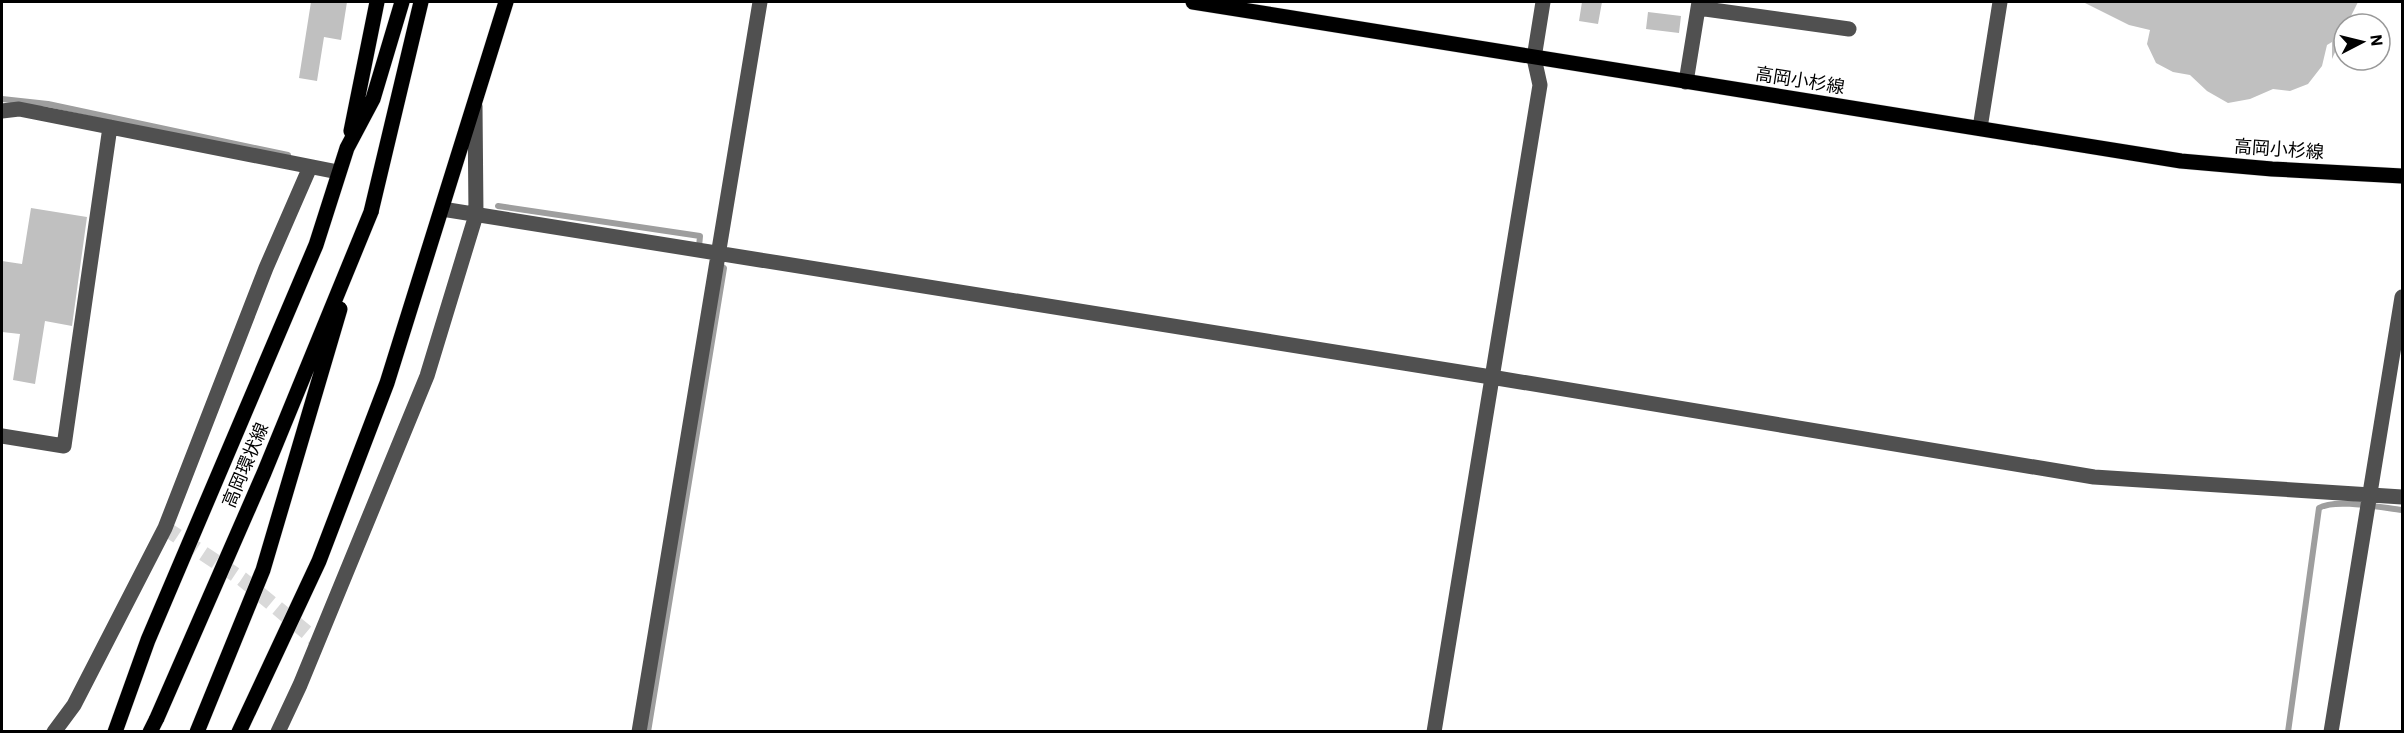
<svg xmlns="http://www.w3.org/2000/svg" width="2404" height="733" font-family="'IBM Plex Sans','Noto Sans JP',sans-serif">
<rect width="100%" height="100%" fill="#fff"/>
<g fill="none" stroke-linecap="round" stroke-linejoin="round">
<!-- stream -->
<path stroke="#9e9e9e" stroke-width="6" d="M2,99L48,104L288,155
M498,206L700,236L699,247L702,249
M648,732L724,268L719,264
M2288,732L2319,508C2335,498 2383,508 2402,510"/>
</g>
<!-- building -->
<path fill="#c0c0c0" d="M311,2H347L341,40L324,37L317,81L299,78Z
M1582,2H1602L1598,24L1579,21Z
M2083,2H2358L2347,24H2344V32L2332,59V42L2327,45L2322,66L2308,84L2290,91L2273,89L2250,99L2228,103L2207,91L2190,75L2173,72L2156,63L2147,44L2150,30L2129,25Z
M1648,12L1681,16L1679,33L1646,29Z
M31,208L87,217L72,326L45,321L35,384L13,380L20,334L2,332V261L22,264Z"/>
<g fill="none" stroke-linecap="round" stroke-linejoin="round">
<!-- minor-tunnel -->
<path stroke="#d9d9d9" stroke-width="15" stroke-dasharray="15 8" stroke-linecap="butt" d="M165,528L242,579L317,641"/>
<defs>
<path id="major" d="M1193,2L2181,161L2272,169L2402,176
M351,131L377,2
M371,212L421,2
M115,732L148,640L316,245L347,148L373,99L402,2
M150,732L157,718
M239,732L319,561L387,383L506,2"/>
</defs>
<!-- major casing -->
<use href="#major" stroke="#dbdbdb" stroke-width="16"/>
<!-- minor -->
<path stroke="#505050" stroke-width="15" d="M1698,8L1849,29
M1686,82L1699,2
M2,111L19,109L338,172
M1980,128L2000,2
M442,209L1491,377L2094,477L2402,497
M2,436L64,446L110,127
M54,732L74,705L165,528L266,268L310,167
M278,732L300,685L427,376L476,215L475,106
M639,732L760,2
M1434,732L1540,85L1534,58L1543,2
M2331,732L2402,297"/>
<!-- major -->
<use href="#major" stroke="#000" stroke-width="15"/>
<defs>
<path id="major-bridge" d="M157,718L264,473L371,212
M197,732L263,570L340,309"/>
</defs>
<!-- major-bridge casing -->
<use href="#major-bridge" stroke="#dbdbdb" stroke-width="16" stroke-linecap="butt"/>
<!-- major-bridge -->
<use href="#major-bridge" stroke="#000" stroke-width="15"/>
</g>
<g text-anchor="middle" dominant-baseline="central" stroke-width="4.5" stroke-linejoin="round" paint-order="stroke">
<!-- street labels -->
<g font-size="18" fill="#000" stroke="#fff">
<text transform="translate(1800 80) rotate(9)">高岡小杉線</text>
<text transform="translate(2279 149) rotate(4)">高岡小杉線</text>
<text transform="translate(245 465) rotate(-67)">高岡環状線</text>
</g>
</g>
<!-- border -->
<rect width="2404" height="733" fill="none" stroke="#000000" stroke-width="6"/>
<!-- north arrow -->
<g transform="translate(2362 42) rotate(83)"><circle r="28" fill="#ffffff" stroke="#999999" stroke-width="1.5"/>
<path d="M0-4.5L10 22L0 15L-10 22Z" fill="#000000"/>
<text y="-9" font-size="16" font-weight="bold" text-anchor="middle" fill="#000000">N</text>
</g>
</svg>
